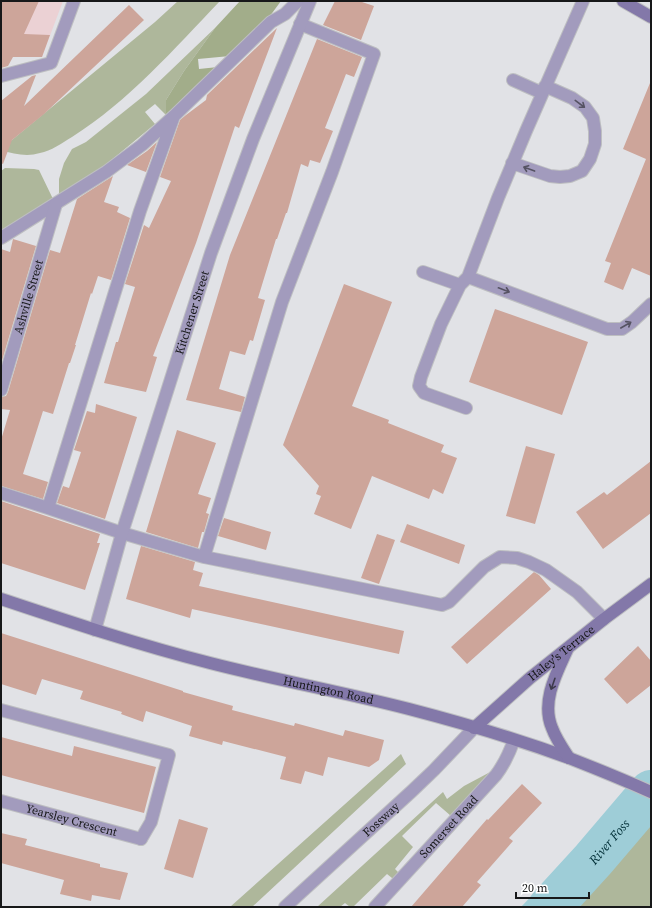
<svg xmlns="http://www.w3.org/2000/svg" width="652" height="908" font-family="'Source Serif 4',serif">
<rect width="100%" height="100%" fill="#e1e2e6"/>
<!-- education -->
<path fill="#ebd1d4" d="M1,1H63L42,57H1Z"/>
<!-- green -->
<path fill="#aeb79b" d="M178,1H220C174,49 129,101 72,137C62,143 51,151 40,153C27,157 14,154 1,150V149L155,22Z
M215,28L184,71L166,100V115L155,104L145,112L155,124L103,167L59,195V179L64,163L72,149L86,142L146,94Z
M5,168L34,169L39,170L53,199L1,232V171Z
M401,754L406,764L252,907H230Z
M494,770L451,816L436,803L402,836L413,847L395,869L402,876L397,882L387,874L353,907H350L345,903L340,907H317L443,792L447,799L464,786Z
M644,818L651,821V907H560Z"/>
<!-- forest -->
<path fill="#a2ad8a" d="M240,1H281L267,20L230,56L198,59L199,69L218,67L166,115V100L184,71L215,28Z"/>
<!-- water -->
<path fill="#9ecdd7" d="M617,806L644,818L560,907H521Z"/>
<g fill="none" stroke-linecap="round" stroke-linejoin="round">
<!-- river -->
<path stroke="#9ecdd7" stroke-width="44" id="s1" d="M550,907L593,860L651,792"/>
</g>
<!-- building -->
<path fill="#cda59a" d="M1,1H39L24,34L50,35L42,57H13L8,66L1,68Z
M335,1H359L374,6L361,40L323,25Z
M129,5L144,20L44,114L12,140L3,164L1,163V101L32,76L36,75L24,106Z
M277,28L239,128L235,126L196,243L153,356L157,357L146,392L104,383L116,342H118L135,287L125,284L144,225L149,228L171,181L160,177L180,120L186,115L206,100L207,95Z
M317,39L362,57L354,77L346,74L325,128L333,131L320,163L310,160L308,167L301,164L287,213H286L277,239H276L258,298L265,300L253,341L250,340L245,355L230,351L219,389L245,397L241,412L186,400L230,255Z
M650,83L651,276L632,268L623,290L604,282L611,263L605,261L646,159L623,149Z
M157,142L146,172L127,165L147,151Z
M113,176L104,202L119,207L117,212L130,218L111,280L98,276L92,294L91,293L75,345H76L70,363H69L53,414L43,411L23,474L48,482L43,499L1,486V440L10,410L1,409V397L6,396L8,392L50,250L60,253L77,199Z
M13,239L36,246L1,364V249L10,252Z
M344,284L392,302L352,406L389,420L388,423L444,445L441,452L457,458L443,494L433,489L429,499L372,476L351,529L314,514L321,496L316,494L319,486L283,445Z
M495,309L588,342L562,415L469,382Z
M96,404L137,417L105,519L57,503L63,486L69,488L81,452L74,450L87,411L95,413Z
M177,430L216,443L198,494L211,498L206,513L209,514L204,532H202L198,548L146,532Z
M526,446L555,454L535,524L506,516Z
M651,461V513L603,549L576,512L604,492L607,495Z
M1,501L100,534L97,543H100L85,590L1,563Z
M224,518L271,532L266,550L218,536Z
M407,524L465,545L459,564L400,542Z
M377,534L395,540L379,584L361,578Z
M141,546L195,562L193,570L203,573L199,586L404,631L399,654L192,609L190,618L126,599Z
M534,572L539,575L551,589L467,664L451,647Z
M1,633L183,691V692L233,706L232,710L294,726L295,723L343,736L345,730L384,740L379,760L369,767L328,757L323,776L305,771L301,784L280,779L286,757L223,741L222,745L189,736L192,726L146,711L143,722L121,714L122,712L80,699L83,691L42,679L36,695L1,684Z
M638,646L651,661V685L627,704L604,679Z
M1,737L72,756L74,746L156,767L144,813L1,775Z
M522,784L542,803L509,838L513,841L477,882L481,885L462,907H411L487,819L488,820Z
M179,819L208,828L193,878L164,869Z
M1,833L27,839L25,845L100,864V867L128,873L120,900L92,895L91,901L60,894L64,880L1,863Z"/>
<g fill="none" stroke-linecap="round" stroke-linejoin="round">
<defs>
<path id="lane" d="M1,76L51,63L74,1
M513,80L542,93
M512,163L550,176L560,177L570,176L582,171L590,159L595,144V131L593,118L585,107L572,98L545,86
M1,238L106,172L142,145L174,116L271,22L285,14L298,1
M423,272L460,285L468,277L498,198L526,131L583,1
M468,277L607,329H622L632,322L651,304
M460,285L441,324L421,377L419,386L424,393L466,408
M1,493L48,508L122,533L204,557L282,302L332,172L374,54L300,24
M48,508L140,211L174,116
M204,557L442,605L449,602L484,567L500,557L517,558L529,562L546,570L577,592L604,619
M1,710L169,755L151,822L141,839"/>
<g id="street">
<path id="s2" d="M1,390L56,204"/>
<path id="s3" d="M95,630L122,533L211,253L253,139L310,1"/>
<path id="s4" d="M1,801L141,839"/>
<path id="s5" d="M285,907L412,791L434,770L474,728"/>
<path id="s6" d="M375,907L496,775C505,763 509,754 514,740"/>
</g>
<g id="secondary">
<path d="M623,1L651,17"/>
<path id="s7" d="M1,599C70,622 139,645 210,663C276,680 343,692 409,709C463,723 517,739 569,758C597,769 624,780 651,792"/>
<path d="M567,650C556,674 541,702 552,728C556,739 563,749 569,758"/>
<path id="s8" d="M474,728L530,678L604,619L651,584"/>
</g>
</defs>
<!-- lane casing -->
<use href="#lane" stroke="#bdbec1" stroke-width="14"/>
<!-- street casing -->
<use href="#street" stroke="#bdbec1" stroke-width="14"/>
<!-- secondary casing -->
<use href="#secondary" stroke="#bdbec1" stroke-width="14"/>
<!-- lane -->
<use href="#lane" stroke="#a29bbd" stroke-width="12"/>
<!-- street -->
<use href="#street" stroke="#a29bbd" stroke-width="12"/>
<!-- secondary -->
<use href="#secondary" stroke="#8378a9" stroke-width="12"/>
</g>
<!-- one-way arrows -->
<defs><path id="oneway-shaft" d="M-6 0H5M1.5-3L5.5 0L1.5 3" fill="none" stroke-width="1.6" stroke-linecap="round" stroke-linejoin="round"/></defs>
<g stroke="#565363">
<use href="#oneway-shaft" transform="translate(580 104) rotate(37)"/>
<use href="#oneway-shaft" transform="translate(529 169) rotate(-160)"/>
<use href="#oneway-shaft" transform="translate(504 290) rotate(21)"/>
<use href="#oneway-shaft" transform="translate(626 325) rotate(-30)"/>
</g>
<use stroke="#3d3a4b" href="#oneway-shaft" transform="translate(553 684) rotate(109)"/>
<g text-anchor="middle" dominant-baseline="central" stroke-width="4" stroke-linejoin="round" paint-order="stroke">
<!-- street labels -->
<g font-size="12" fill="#171819" stroke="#fff">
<text stroke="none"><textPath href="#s2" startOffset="97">Ashville Street</textPath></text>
<text stroke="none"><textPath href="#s3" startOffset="332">Kitchener Street</textPath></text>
<text stroke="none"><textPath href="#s8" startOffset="115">Haley's Terrace</textPath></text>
<text stroke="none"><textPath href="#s7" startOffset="340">Huntington Road</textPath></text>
<text stroke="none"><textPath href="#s5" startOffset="130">Fossway</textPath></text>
<text stroke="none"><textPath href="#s4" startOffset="73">Yearsley Crescent</textPath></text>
<text stroke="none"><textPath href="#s6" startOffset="109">Somerset Road</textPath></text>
</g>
<!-- water labels -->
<g font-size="13" font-style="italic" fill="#012f37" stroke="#fff">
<text stroke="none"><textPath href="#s1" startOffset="88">River Foss</textPath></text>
</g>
</g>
<!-- border -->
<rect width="652" height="908" fill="none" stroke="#171819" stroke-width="4"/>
<!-- scale -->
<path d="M516 892v6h73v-6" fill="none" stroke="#171819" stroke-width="2"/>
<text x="522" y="892" font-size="12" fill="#171819" stroke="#ffffff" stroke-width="3" paint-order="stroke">20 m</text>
</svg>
